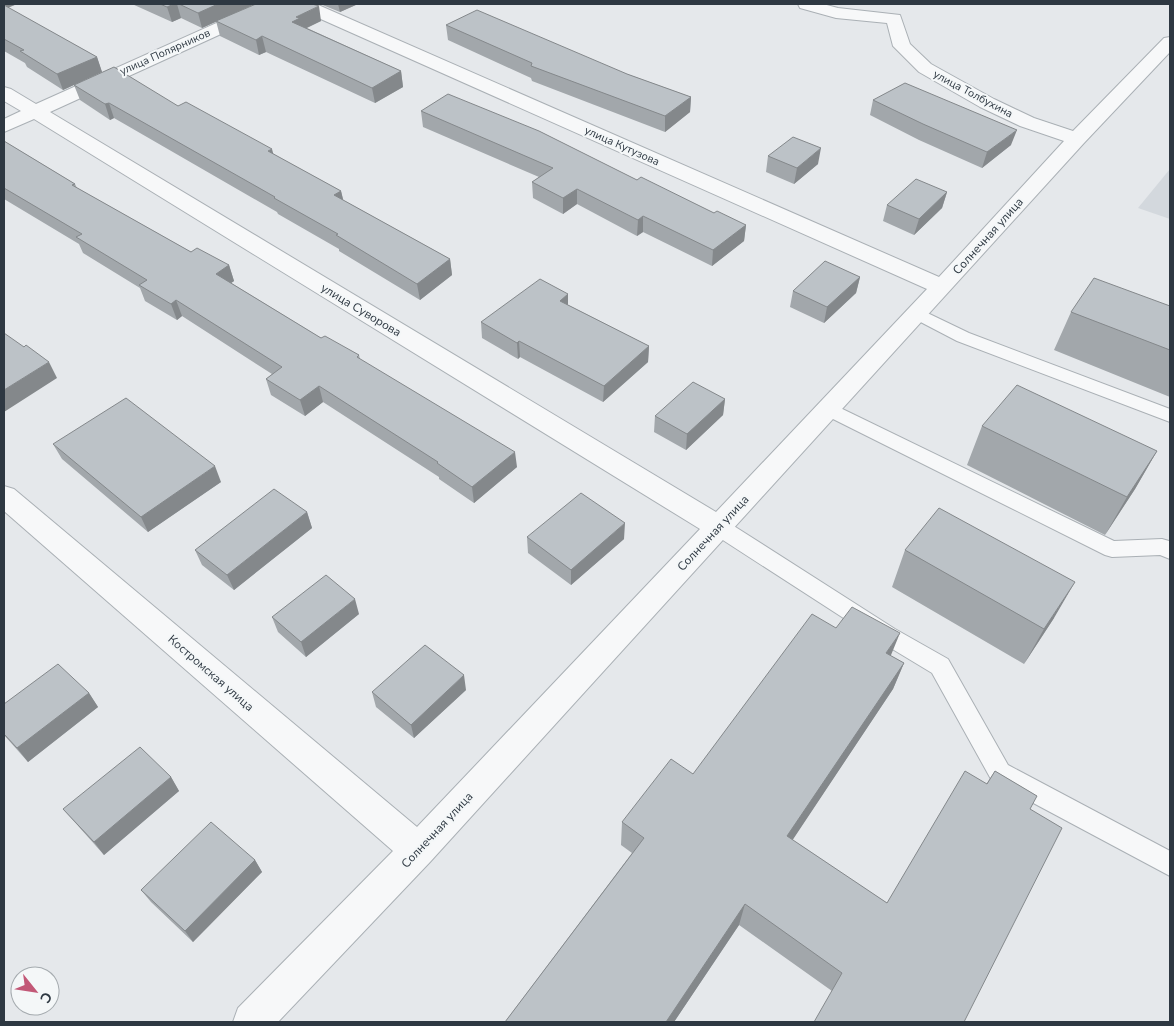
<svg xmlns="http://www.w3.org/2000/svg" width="1174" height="1026" font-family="'Nunito Sans',sans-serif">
<rect width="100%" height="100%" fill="#e5e8eb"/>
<!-- built -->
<path fill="#d3d8dd" d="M1170,169V219L1138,208Z"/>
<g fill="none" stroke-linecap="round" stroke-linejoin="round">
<defs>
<path id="service" d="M917,308L969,333L1170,409V422L957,341L911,317L909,313L911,309Z
M828,402L1114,541L1162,539L1169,541L1170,559L1160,555L1112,557L1105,555L821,413L819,408L821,403Z
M719,519L726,521L895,629L948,659L1008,765L1170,851V876L992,781L932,673L879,641L712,533L709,527L712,521Z"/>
<path id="minor" d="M259,4H280L278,8L50,112L716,512L927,289L296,8L294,4H316L939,277L1064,141L1020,126L980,107L919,72L893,46L887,23L836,18L800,8L798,4H823L838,8L900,15L910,44L931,64L994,99L1034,118L1073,131L1164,38L1170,37V52L1084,143L430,862L278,1022H233L238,1008L393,851L4,511V486L14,489L417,827L700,529L34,119L4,132V119L21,111L4,101V87L11,89L36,104Z"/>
</defs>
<!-- service casing -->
<use href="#service" stroke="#aab0b5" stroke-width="2"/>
<!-- minor casing -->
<use href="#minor" stroke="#aab0b5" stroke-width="2"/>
<!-- service -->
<use href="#service" fill="#f7f8f9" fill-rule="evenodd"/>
<!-- minor -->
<use href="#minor" fill="#f7f8f9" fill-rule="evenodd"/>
</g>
<!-- wall -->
<path fill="#a2a7ab" d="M4,4H17L8,8L97,57L102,72L63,90L27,67L25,63L4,51Z
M132,4H255L202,28L181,18L172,22Z
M320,4H358L340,12Z
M216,21H321L307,28L401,71L403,87L375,103L266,52L259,55L220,36Z
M446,25L627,74L691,97L690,112L665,132L532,81L531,78L448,40Z
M74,85L178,106L273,154L341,191L343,200L450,259L452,275L420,300L339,251V249L278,214L277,212L114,118L110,120L80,100Z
M873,100L1011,145L982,168L919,140L870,115Z
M421,111L637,180L714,213L746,225L744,241L712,266L643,232L637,236L577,204L563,214L533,198L532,182L539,177L423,127Z
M4,141L75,184L77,188L191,252L229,265L234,281L231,283L321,338L359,355L360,359L517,467L474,503L439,479V477L323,402L305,416L271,395L266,379L272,374L182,316L177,320L145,301L140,288L83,253L79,244L4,199Z
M768,156L818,164L794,184L766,172Z
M947,192L942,208L914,235L883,221L887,205Z
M860,277L856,293L824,323L790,307L793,291Z
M568,294V305L649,346L648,362L603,402L520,357L518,359L482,338L481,322Z
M1170,306V397L1054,350L1071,312Z
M725,399L723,415L686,450L654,432L655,416Z
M982,426L1157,451L1135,489L1105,535L967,465Z
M53,444L221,482L148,532L62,459Z
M307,512L312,528L234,590L202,565L195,550Z
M527,537L624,539L571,585L528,553Z
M905,550L1054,618L1024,664L892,587Z
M359,614L306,657L278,632L272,617Z
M836,628L904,663L893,689L792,840L887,903L987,783L995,771L1037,796L832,991L739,925L674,1022H505L632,853L621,845L622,822L693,774Z
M466,690L414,738L376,707L372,692Z
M89,693L98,707L28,762L4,735V704Z
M171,777L179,791L104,855L63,809Z
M255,860L262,872L193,942L151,902L141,890Z"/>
<!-- shaded-wall -->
<path fill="#84888b" d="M4,4H17L4,9Z
M174,4H177L181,18L172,22L167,7Z
M218,4H255L202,28L198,13Z
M338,4H358L340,12Z
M319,6L321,21L302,30L292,22L296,17Z
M262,36L266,52L259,55L256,40Z
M97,57L102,72L63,90L57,74Z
M401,71L403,87L375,103L372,88Z
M691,97L690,112L665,132V116Z
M109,103L114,118L110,120L105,104Z
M1017,130L1011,145L982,168L987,152Z
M821,148L818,164L794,184L797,168Z
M272,149L276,164L268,151Z
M577,189V204L563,214V198Z
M341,191L345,207L334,195Z
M947,192L942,208L914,235L919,219Z
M643,216V232L637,236L638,220Z
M746,225L744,241L712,266L713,250Z
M450,259L452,275L420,300L417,284Z
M229,265L234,281L221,290L216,274Z
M860,277L856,293L824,323L827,307Z
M568,294V311L560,301Z
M176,300L182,316L177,320L171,304Z
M519,341L520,357L518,359L517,343Z
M649,346L648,362L603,402L604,386Z
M49,362L57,378L4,412V390Z
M319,386L323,402L305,416L300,400Z
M725,399L723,415L686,450L687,434Z
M1157,451L1135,489L1105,535L1127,497Z
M515,452L517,467L474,503L472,487Z
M215,466L221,482L148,532L141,517Z
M307,512L312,528L234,590L227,575Z
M625,523L624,539L571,585V570Z
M1075,582L1054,618L1024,664L1044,629Z
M355,599L359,614L306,657L301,642Z
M900,633L889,660L886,653Z
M904,663L893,689L780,859L787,836Z
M464,675L466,690L414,738L411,725Z
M89,693L98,707L28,762L17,748Z
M171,777L179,791L104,855L94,842Z
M255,860L262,872L193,942L185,931Z
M745,904L739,925L674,1022H666Z"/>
<!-- building -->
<path fill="#bcc2c7" stroke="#84888b" d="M160,4H174L167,7Z
M179,4H218L198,13Z
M256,4H312L319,6L296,17L300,18L292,22L401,71L372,88L262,36L256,40L216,21Z
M4,5L97,57L57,74L20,51L24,50L4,39Z
M477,10L627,74L691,97L665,116L531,66L532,63L446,25Z
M114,67L178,106L186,102L272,149L268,151L341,191L334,195L450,259L417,284L336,235L338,234L274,198L275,197L109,103L105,104L74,85Z
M905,83L1017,130L987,152L923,124L873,100Z
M448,94L539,131L637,180L641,177L714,213L717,211L746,225L713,250L643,216L638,220L577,189L563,198L532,182L553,168L421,111Z
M793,137L821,148L797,168L768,156Z
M4,141L75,184L72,185L191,252L197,248L229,265L216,274L321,338L325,336L359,355L357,357L515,452L472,487L437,463L438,462L319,386L300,400L266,379L282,367L176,300L171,304L139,285L147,280L76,237L82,234L4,188Z
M916,179L947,192L919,219L887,205Z
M825,261L860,277L827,307L793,291Z
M1094,278L1170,306V350L1071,312Z
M540,279L568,294L560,301L649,346L604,386L519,341L517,343L481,322Z
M4,333L24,347L26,345L49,362L4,390Z
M693,382L725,399L687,434L655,416Z
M1017,385L1157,451L1127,497L982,426Z
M126,398L215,466L141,517L53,444Z
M274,489L307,512L227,575L195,550Z
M581,493L625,523L571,570L527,537Z
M939,508L1075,582L1044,629L905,550Z
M326,575L355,599L301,642L272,617Z
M852,607L900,633L886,653L904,663L787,836L887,903L965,771L987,784L995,771L1037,796L1030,809L1062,828L964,1022H814L842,973L745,904L666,1022H505L644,838L622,822L671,759L693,774L812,614L836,628Z
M425,645L464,675L411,725L372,692Z
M58,664L89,693L17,748L4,734V704Z
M140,747L171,777L94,842L63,809Z
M211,822L255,860L185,931L141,890Z"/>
<g text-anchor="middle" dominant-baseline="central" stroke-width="4" stroke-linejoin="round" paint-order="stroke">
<!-- far-street labels -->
<g font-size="11" fill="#2e3842" stroke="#f4f7f8">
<text transform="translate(165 52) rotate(-24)">улица Полярников</text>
<text transform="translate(973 94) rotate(28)">улица Толбухина</text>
<text transform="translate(622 146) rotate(24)">улица Кутузова</text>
</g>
<!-- street labels -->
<g font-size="12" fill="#2e3842" stroke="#f4f7f8">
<text transform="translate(988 236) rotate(-48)">Солнечная улица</text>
<text transform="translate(361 310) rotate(31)">улица Суворова</text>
<text transform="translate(713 533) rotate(-47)">Солнечная улица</text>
<text transform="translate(211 673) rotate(41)">Костромская улица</text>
<text transform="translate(437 830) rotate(-47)">Солнечная улица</text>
</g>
</g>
<!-- border -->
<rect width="1174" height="1026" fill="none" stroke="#2e3842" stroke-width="10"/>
<!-- north arrow -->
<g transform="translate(35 991) rotate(120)"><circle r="24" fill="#f4f7f8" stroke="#a5abaf"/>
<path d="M0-4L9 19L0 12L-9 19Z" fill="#c25877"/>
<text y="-8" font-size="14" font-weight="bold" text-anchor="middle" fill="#2e3842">С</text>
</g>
</svg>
